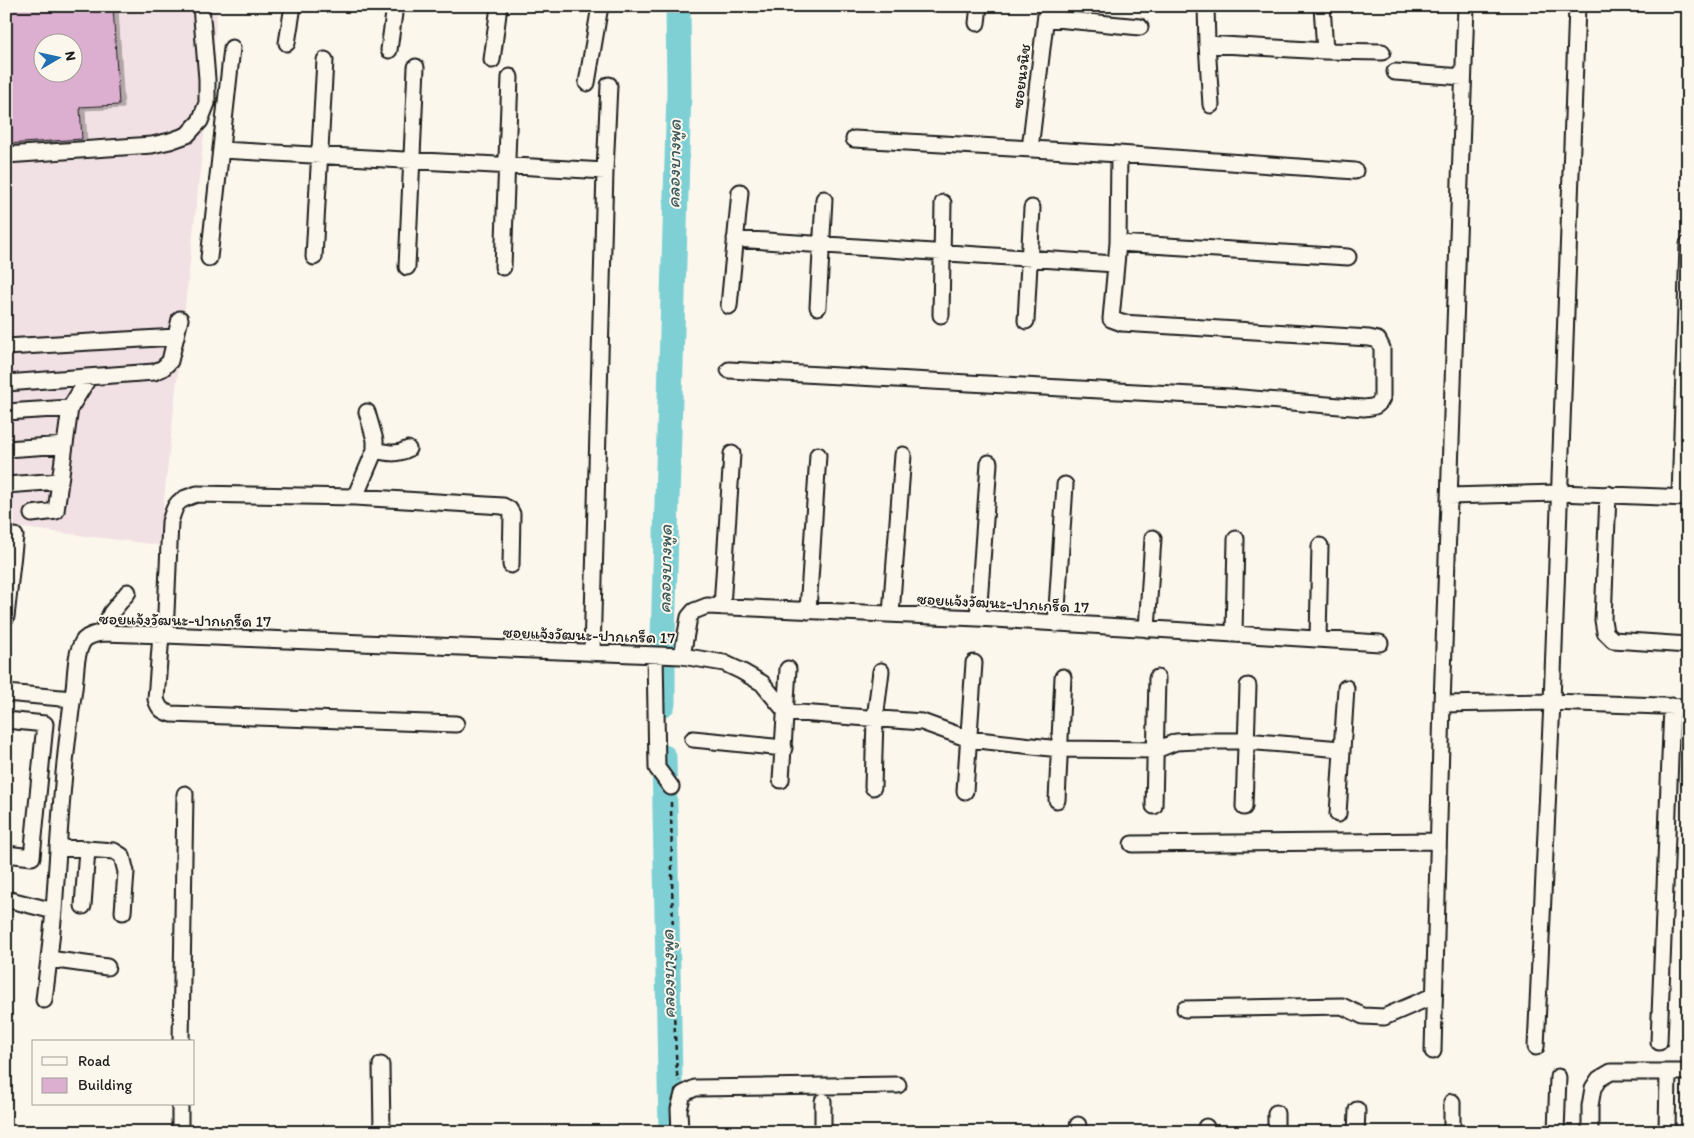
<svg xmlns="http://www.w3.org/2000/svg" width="1694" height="1138" font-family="Itim,'Playpen Sans Thai',sans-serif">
<defs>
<filter id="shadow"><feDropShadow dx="5" dy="3" stdDeviation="0" flood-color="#0004"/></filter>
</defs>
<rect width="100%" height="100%" fill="#fbf7ec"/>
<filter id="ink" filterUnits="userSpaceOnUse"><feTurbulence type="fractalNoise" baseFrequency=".02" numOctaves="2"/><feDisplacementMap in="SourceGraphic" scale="10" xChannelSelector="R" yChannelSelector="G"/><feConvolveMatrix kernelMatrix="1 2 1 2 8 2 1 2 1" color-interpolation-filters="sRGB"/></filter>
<g filter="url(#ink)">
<!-- built -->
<path fill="#f2e1e4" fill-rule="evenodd" d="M6,6H218L159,545L6,526ZM42,42H72V72H42Z"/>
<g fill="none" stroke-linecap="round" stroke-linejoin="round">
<!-- river -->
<path stroke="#7fd0d5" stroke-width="25" d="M663,704V638L679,91L678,6
M664,757L671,1132"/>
</g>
<!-- building -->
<path fill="#dcaed0" stroke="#1c1c1c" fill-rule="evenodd" filter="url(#shadow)" d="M6,6H113L119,105L80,107L82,139L6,144ZM42,42H72V72H42Z"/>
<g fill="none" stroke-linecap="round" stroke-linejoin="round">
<defs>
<path id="minor" d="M1206,6L1207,44L1211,105
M1322,6L1325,51
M1046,18L1140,27
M977,23L979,6
M287,43L293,6
M1207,44L1325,51L1382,52
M389,50L395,6
M492,60L499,6
M1395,72L1463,77
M587,83L600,6
M854,139L1119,154L1355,171
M1030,149L1047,6
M222,150L605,171
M6,155L152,145L170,141L187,135L200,121L207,103V79L201,6
M735,239L1115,264
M1118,243L1348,257
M314,257L325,60
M209,258L232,48
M407,267L416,67
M503,267L510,77
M729,306L740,192
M818,307L824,199
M941,315L943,203
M1026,321L1032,208
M6,347L176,337
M729,370L1230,397L1364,408C1373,407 1378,407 1382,398V348L1378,340L1369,338L1122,323L1111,319L1118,243L1119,154
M6,383L154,372L163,368L170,361L180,319
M6,412L70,408
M6,449L65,445
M375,450C387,453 397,455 408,449
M6,485L60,481
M1608,494L1603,620L1605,632L1613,640L1688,645
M1449,496L1559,493L1688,498
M355,497L375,450V440L367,412
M1680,497L1688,244
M32,514L56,511L70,408L89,377
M722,607L732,454
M808,611L818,455
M891,614L903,455
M6,617L15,536
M978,618L989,463
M1056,624L1065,485
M1147,629L1153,538
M102,633L111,613L128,592
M1234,634L1236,539
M161,635L156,699C159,709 162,711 171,714L456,724
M165,635L170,522C176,502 176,501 197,494L355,497L503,506L509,509L512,514L511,565
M1318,639L1320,546
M592,653L605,171L609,85
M655,655L657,768L671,787
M682,656L724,663L741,671L762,683L786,712L922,722L969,739L1059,749L1156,750L1176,742L1196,741H1246L1341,749
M6,693L72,699
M1442,704L1552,702L1688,707
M6,720L45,724L32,857L6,854
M693,739L784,748
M781,780L788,669
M873,787L875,719L881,671
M965,791L974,663
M1057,800L1063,677
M1154,806L1157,678
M1244,807L1248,686
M1338,814L1346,688
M1132,844L1438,841
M58,847L114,851L122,856L126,872L123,912
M6,899L54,911C59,836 63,762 74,689C76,674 75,652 84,640C89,635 95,634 102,633L165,635L682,656L689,617L694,611L707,606L978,618L1380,643
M83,906L87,849
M54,911L49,959L107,967
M44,1000L49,959
M1185,1009L1342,1006L1363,1016L1384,1017L1433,996
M181,1042L185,794
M1659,1042L1672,706
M1536,1047L1552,702L1577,6
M1433,1051L1442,704L1466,6
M381,1065L382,1132
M180,1132V1104
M680,1132L679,1109L683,1094L695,1088L898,1085
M823,1132V1101
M1078,1132V1125
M1206,1132V1127
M1276,1132V1113
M1356,1132L1357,1110
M1452,1132V1102
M1556,1132L1558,1077
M1590,1132V1106L1593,1088L1599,1079L1611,1072H1688
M1667,1132L1668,1072"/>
</defs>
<!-- minor casing -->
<use href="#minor" stroke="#1c1c1c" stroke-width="19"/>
<!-- path -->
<path stroke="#1c1c1c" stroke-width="2.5" stroke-dasharray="5 4" stroke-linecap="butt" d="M671,802L674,1013L677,1074L679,1081"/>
<!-- minor -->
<use href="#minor" stroke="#fbf7ec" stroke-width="15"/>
</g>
</g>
<g text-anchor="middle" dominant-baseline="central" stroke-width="4" stroke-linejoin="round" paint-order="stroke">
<!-- street labels -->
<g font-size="16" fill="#1c1c1c" stroke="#fbf7ec">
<text transform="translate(1021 76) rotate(-83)">ซอยนวนิช</text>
<text transform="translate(1003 603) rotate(3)">ซอยแจ้งวัฒนะ-ปากเกร็ด 17</text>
<text transform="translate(185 620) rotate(1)">ซอยแจ้งวัฒนะ-ปากเกร็ด 17</text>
<text transform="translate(589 635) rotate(2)">ซอยแจ้งวัฒนะ-ปากเกร็ด 17</text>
</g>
<!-- water labels -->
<g font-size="18" font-style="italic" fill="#3f5b5d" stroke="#fbf7ec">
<text transform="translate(674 164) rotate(-89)">คลองบางพูด</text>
<text transform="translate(665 569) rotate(-89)">คลองบางพูด</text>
<text transform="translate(668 974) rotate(-91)">คลองบางพูด</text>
</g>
</g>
<!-- margin -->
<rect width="1694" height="1138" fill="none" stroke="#fbf7ec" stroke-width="25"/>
<rect x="12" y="12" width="1669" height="1113" fill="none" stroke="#1c1c1c" stroke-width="2" filter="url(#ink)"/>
<!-- legend -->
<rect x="32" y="1040" width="162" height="65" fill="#fbf7ec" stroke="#a29f99"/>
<rect x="42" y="1057" width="25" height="8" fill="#fbf7ec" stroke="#a29f99"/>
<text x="78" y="1066" font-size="15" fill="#1c1c1c">Road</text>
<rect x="42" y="1078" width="25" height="15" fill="#dcaed0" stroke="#a29f99"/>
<text x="78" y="1090" font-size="15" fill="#1c1c1c">Building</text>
<!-- north arrow -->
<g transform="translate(58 58) rotate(81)"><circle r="24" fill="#fbf7ec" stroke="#a29f99"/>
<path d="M0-4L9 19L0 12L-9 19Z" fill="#1f6fb2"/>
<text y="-8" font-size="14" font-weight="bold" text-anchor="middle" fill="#1c1c1c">N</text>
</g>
</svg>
